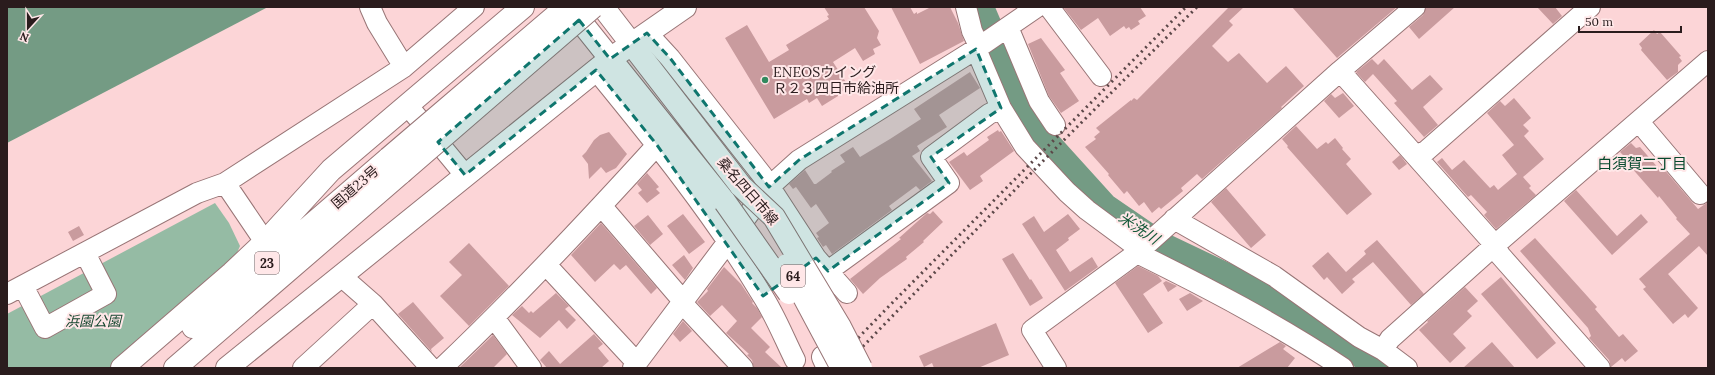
<svg xmlns="http://www.w3.org/2000/svg" width="1715" height="375" font-family="Lora,'Noto Sans JP',serif">
<rect width="100%" height="100%" fill="#fcd5d7"/>
<!-- green -->
<path fill="#95bba4" d="M215,203L229,223L240,246L229,271L112,368H7V314Z"/>
<!-- water -->
<path fill="#749b84" d="M7,7H268L7,143Z"/>
<g fill="none" stroke-linecap="round" stroke-linejoin="round">
<!-- river -->
<path stroke="#749b84" stroke-width="24" d="M982,7L1026,110L1039,132L1106,206L1160,243L1250,286L1349,348L1377,368"/>
</g>
<!-- building -->
<path fill="#c99b9e" d="M824,7H864L879,31L877,38L881,45L873,49L875,54L863,61L855,48L833,62L849,87L838,94V96L822,106L817,98L809,103L807,99L774,119L725,38L747,25L769,62L789,50L786,45L829,19L827,16L829,15Z
M891,7H910L914,14L917,12V14L931,7H950L958,23L964,41L920,64Z
M1063,7H1140L1146,16L1138,21L1140,24L1131,30L1129,27L1126,29L1124,26L1110,36L1098,18L1081,30Z
M1229,7H1244L1229,21L1233,25L1212,46L1228,62L1239,53L1267,83L1286,66L1304,86L1281,107L1282,108L1202,179L1197,174L1181,188L1183,191L1161,209L1159,207L1152,213L1144,202L1139,206L1127,191L1124,194L1108,175L1109,174L1085,147L1096,139L1094,137L1100,132L1096,128L1131,100V101L1134,98L1137,100Z
M1292,7H1397L1337,58Z
M1426,7H1455L1419,39L1409,27L1423,15Z
M1537,7H1555L1562,16L1553,24Z
M1654,30L1657,34L1660,32L1681,56L1679,57L1682,61L1678,65V72L1667,80L1641,50L1642,48L1639,44Z
M1041,38L1065,70L1060,73L1079,101L1061,113L1049,96L1028,44Z
M1372,59L1378,65L1384,59L1412,90L1430,75L1443,89L1423,107L1438,125L1424,137L1394,103L1397,101L1373,74L1365,82L1356,72Z
M970,72L980,88L939,115L947,127L917,146L920,151L912,156L932,181L920,190L916,186L889,206L892,210L832,254L826,245L823,247L817,238L819,237L816,233L829,223L816,204L811,208L796,187L793,189L789,184L805,170L814,184H816L832,172L831,171L845,162L840,155L853,147L860,157L890,139L921,119L914,109Z
M1343,93L1354,106L1339,118L1324,101L1331,94L1335,98Z
M1514,98L1531,118L1523,125L1529,131L1524,136L1544,159L1523,177L1531,186L1529,188L1536,195L1496,229L1484,215L1487,212L1471,195L1468,197L1437,162L1442,158L1452,170L1464,160L1490,188L1494,185L1498,190L1517,174L1502,155L1514,145L1487,113L1500,101L1505,106Z
M1296,126L1317,149L1326,142L1328,144L1335,138L1343,148L1342,149L1351,159L1346,164L1372,194L1347,215L1287,147L1288,146L1282,139Z
M998,130L999,132L1001,131L1014,151L980,176L983,181L970,190L949,162L964,152L967,156L989,140L987,137Z
M609,132L627,154L616,168L606,173L601,167L589,179L588,164L582,156L586,152L594,140L600,135Z
M1631,143L1636,148L1640,147L1660,170L1663,168L1698,209L1708,202V256L1699,246L1668,274L1698,308L1688,318L1685,314L1673,324L1643,289L1646,287L1639,279L1690,234L1676,219L1677,218L1659,196L1658,198L1623,158L1625,157L1620,152Z
M1400,155L1407,164L1399,170L1392,162Z
M647,173L659,187L656,189L660,193L647,203L638,193L642,190L637,184Z
M1226,188L1266,235L1251,248L1211,202Z
M1576,190L1617,236L1641,214L1648,222L1612,255L1564,201Z
M933,211L943,222L923,241L924,242L906,257L907,259L880,278L863,294L850,279L901,239L899,238L927,213L930,214Z
M683,214L705,242L689,254L667,226Z
M1068,214L1080,229L1068,238L1069,240L1056,250L1070,272L1092,257L1098,267L1065,291L1022,224L1034,216L1044,232Z
M648,215L663,234L650,245L634,226Z
M601,223L657,288L651,294L626,265L620,270L614,264L595,282L571,255Z
M79,226L84,235L73,241L68,232Z
M1535,238L1597,307L1595,309L1619,337L1623,334L1638,351L1625,362L1622,358L1611,367L1609,360L1589,338L1591,336L1588,328L1520,251Z
M1377,240L1424,294L1411,305L1373,262L1352,279L1355,282L1342,294L1327,277L1324,280L1312,266L1328,252L1346,272L1366,254L1364,251Z
M469,243L509,286L469,326L440,296L462,275L449,262Z
M1013,253L1030,280L1031,279L1043,298L1030,306L1002,259Z
M684,255L693,268L685,280L672,265Z
M1138,266L1158,276L1162,281L1143,294L1163,323L1148,333L1115,283Z
M724,267L741,284L753,302L752,303L757,308L762,317L751,328L770,347L765,352L782,368H754L752,360L747,355L749,354L726,333L737,321L722,305L710,316L697,302L708,291L707,289Z
M1501,277L1556,343L1537,359L1481,294Z
M1166,281L1177,286L1168,292L1163,283Z
M1465,287L1478,301L1467,311L1472,316L1453,334L1466,348L1450,363L1419,330L1428,322L1427,321Z
M556,293L569,306L565,309L576,320L567,329L559,320L540,338L512,315L522,306L529,313L531,311L533,313Z
M1190,293L1203,301L1187,311L1179,299Z
M413,302L444,338L431,349L432,352L398,314Z
M683,321L692,331L680,342L673,334Z
M996,323L1009,355L978,368H934L932,363L924,367L919,356Z
M594,334L603,344L598,348L609,361L601,368H547L540,360L549,351L560,364Z
M493,335L507,354L493,368H459Z
M1280,342L1286,346L1283,349L1295,358L1287,368H1237Z
M1492,342L1515,368H1463Z"/>
<g fill="none" stroke-linecap="round" stroke-linejoin="round">
<defs>
<path id="minor" d="M370,7L377,23L404,67
M966,7L972,31L979,46
M1049,7L1101,76
M1008,27L1039,101L1055,125
M647,33L670,58L762,175L816,258L847,293
M976,49L1001,108L1025,147L1067,192L1087,210L1133,244L1137,253C1208,288 1277,324 1343,368
M596,70C655,142 714,215 762,295C775,315 784,338 795,360
M1340,71L1495,245L1500,255L1600,368
M408,106L465,175
M1637,123L1645,129L1700,194
M1416,155L1426,151L1590,7
M225,183L265,242
M601,208L604,209L683,301
M1174,219L1274,276L1359,337L1383,350L1407,368
M545,265L549,268L637,363
M828,271L949,183L931,157L989,114L1001,108
M341,276L373,304L431,368
M23,286L45,328L106,294L85,253
M7,294L197,193L225,183L404,67L474,7
M682,303L743,368
M493,320L498,323L531,368
M1383,350L1390,339L1495,245L1708,61
M303,368L373,304
M442,368C518,296 587,222 657,145
M633,368L769,187L799,160L976,49L1037,7
M1056,368L1032,330L1137,253L1340,71L1415,7"/>
<path id="major" d="M569,7L725,202
M603,7L741,186
M823,357L828,368"/>
<path id="highway" d="M193,327L389,158
M122,368L232,273L265,242L331,170L523,7
M175,368L401,173
M227,368L610,59L685,7"/>
</defs>
<!-- minor casing -->
<use href="#minor" stroke="#987576" stroke-width="22"/>
<!-- major casing -->
<use href="#major" stroke="#987576" stroke-width="24"/>
<!-- highway casing -->
<use href="#highway" stroke="#987576" stroke-width="24"/>
<!-- minor -->
<use href="#minor" stroke="#fff" stroke-width="20"/>
<!-- major -->
<use href="#major" stroke="#fff" stroke-width="22"/>
<!-- highway -->
<use href="#highway" stroke="#fff" stroke-width="22"/>
<!-- rail -->
<path stroke="#5b4748" stroke-width="3" stroke-dasharray="2 4" stroke-linecap="butt" d="M829,368L895,300L1186,7
M842,368L1040,164L1197,7"/>
<defs>
<path id="major-bridge" d="M741,186L774,217L840,327L861,368
M725,202L789,293
M787,265L842,368"/>
<path id="highway-bridge" d="M389,158L566,7
M401,173L593,7"/>
</defs>
<!-- major-bridge casing -->
<use href="#major-bridge" stroke="#987576" stroke-width="24" stroke-linecap="butt"/>
<!-- highway-bridge casing -->
<use href="#highway-bridge" stroke="#987576" stroke-width="24" stroke-linecap="butt"/>
<!-- major-bridge -->
<use href="#major-bridge" stroke="#fff" stroke-width="22"/>
<!-- highway-bridge -->
<use href="#highway-bridge" stroke="#fff" stroke-width="22"/>
</g>
<!-- marked area -->
<path fill="#0f766e" fill-opacity="0.2" stroke="#0f766e" stroke-width="3" stroke-dasharray="8 5" stroke-linejoin="round" d="M579,20L610,59L647,33L670,58L769,187L799,160L976,49L1001,108L931,157L949,183L828,271L816,258L763,296L657,145L596,70L465,175L438,142Z"/>
<!-- markers -->
<circle fill="#31895e" stroke="#ffe7e8" stroke-width="1.5" cx="765" cy="80" r="4"/>
<g text-anchor="middle" dominant-baseline="central" stroke-width="4" stroke-linejoin="round" paint-order="stroke">
<!-- shield labels -->
<g fill="#ffe7e8" stroke="#6a595a" stroke-width="1">
<rect x="255" y="252" width="24" height="22" rx="3"/>
<rect x="781" y="265" width="24" height="22" rx="3"/>
</g>
<g font-size="13" font-weight="bold" fill="#2a1c1d">
<text x="267" y="263">23</text>
<text x="793" y="276">64</text>
</g>
<!-- poi labels -->
<g font-size="14" fill="#2a1c1d" stroke="#ffe7e8" text-anchor="start">
<text x="773" y="72">ENEOSウイング<tspan x="773" dy="16">Ｒ２３四日市給油所</tspan></text>
</g>
<!-- street labels -->
<g font-size="14" fill="#2a1c1d" stroke="#ffe7e8">
<text transform="translate(355 187) rotate(-41)">国道23号</text>
<text transform="translate(748 191) rotate(49)">桑名四日市線</text>
</g>
<!-- park labels -->
<g font-size="14" font-style="italic" fill="#16472f" stroke="#ffe7e8">
<text x="93" y="321">浜園公園</text>
</g>
<!-- neighbourhood labels -->
<g font-size="15" fill="#06492d" stroke="#ffe7e8">
<text x="1642" y="163">白須賀二丁目</text>
</g>
<!-- water labels -->
<g font-size="15" font-style="italic" fill="#165a3a" stroke="#ffe7e8">
<text transform="translate(1139 228) rotate(33)">米洗川</text>
</g>
</g>
<!-- border -->
<rect width="1715" height="375" fill="none" stroke="#2a1c1d" stroke-width="16"/>
<!-- north arrow -->
<g transform="translate(28 28) rotate(201)" stroke="#ffe7e8" stroke-width="3" paint-order="stroke">
<path d="M0-3L7 15L0 10L-7 15Z" fill="#2a1c1d"/>
<text y="-6" font-size="11" font-weight="bold" text-anchor="middle" fill="#2a1c1d">N</text>
</g>
<!-- scale -->
<path d="M1579 26v6h102v-6" fill="none" stroke="#2a1c1d" stroke-width="2"/>
<text x="1585" y="26" font-size="12" fill="#2a1c1d" stroke="#ffe7e8" stroke-width="3" paint-order="stroke">50 m</text>
</svg>
